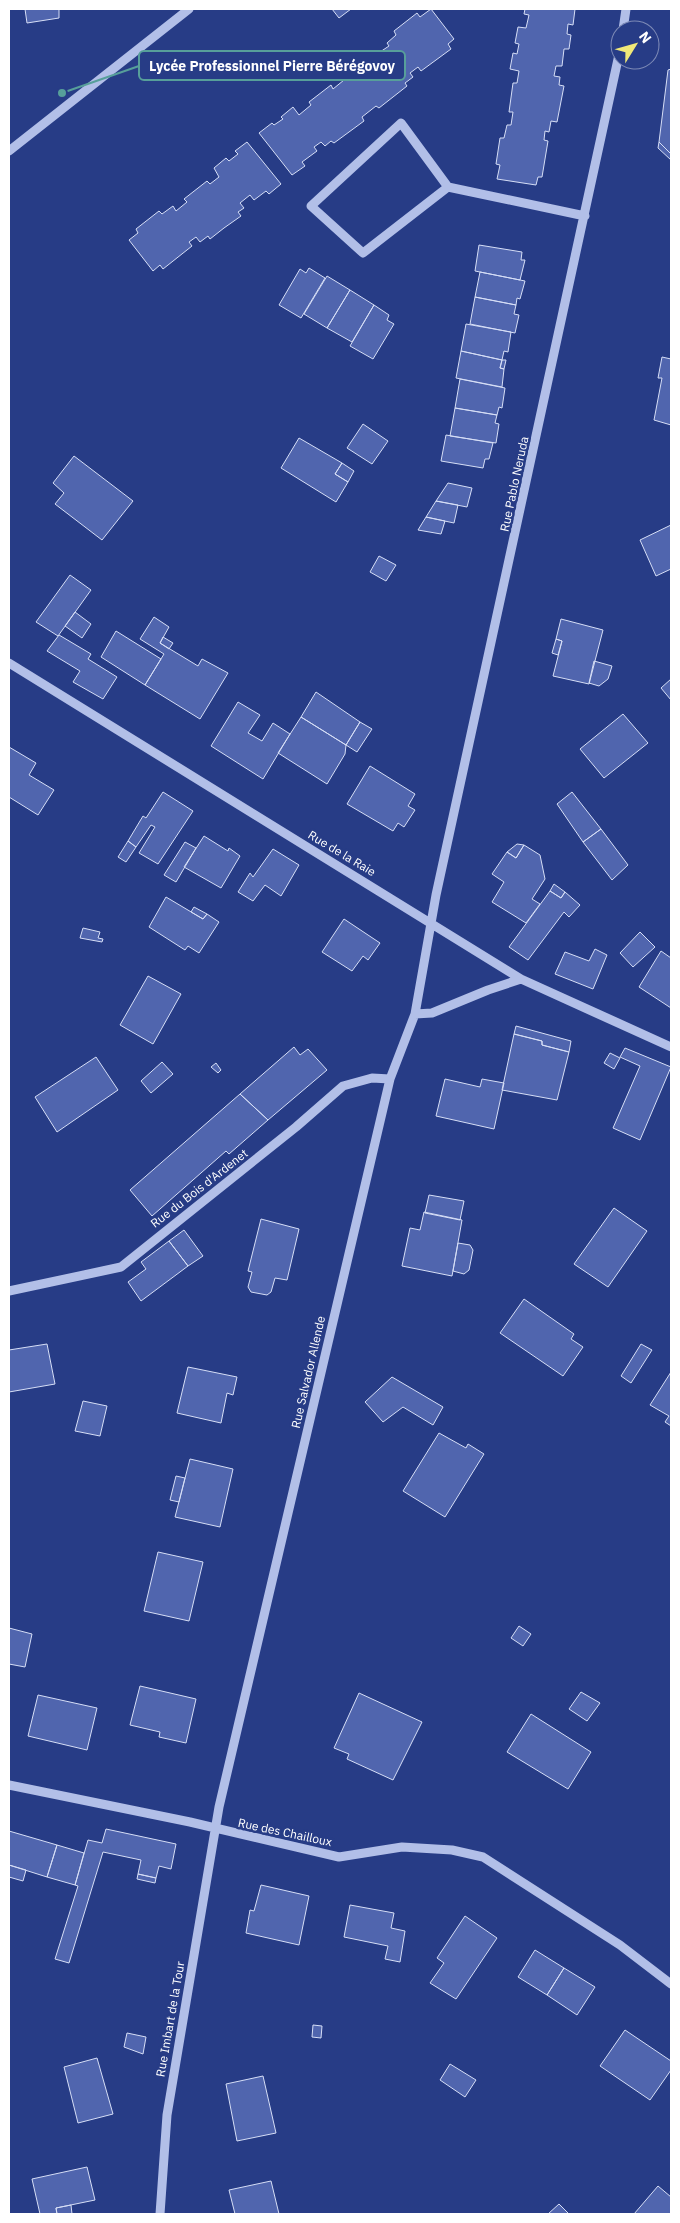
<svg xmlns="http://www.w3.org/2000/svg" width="680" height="2223" font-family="'IBM Plex Sans',sans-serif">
<rect width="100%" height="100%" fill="#273c86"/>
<!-- building -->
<path fill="#5065ae" stroke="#d6def6" d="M25,9H59V18L27,23Z
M332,9H351L339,18Z
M431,9L454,39L448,44L451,49L421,71L418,67L410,73L413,77L405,83L407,86L379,108L376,106L362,117L364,121L334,143L331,141L325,146L321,142L314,147L317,151L302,162L305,166L292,175L259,133L272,123L274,125L283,119L281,117L293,107L299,115L311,105L309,102L331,85L333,89L355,71L353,68L374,51L377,54L389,46L387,43L396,35L394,31L417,13L420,17Z
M525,9H575L573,25L568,24L567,34L571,35L569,49H564L562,66H556L554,76L560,77L559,85L564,86L557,122L551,121L549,132L545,131L544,140L548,141L542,177H538L536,185L497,179L500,165L496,164L500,138H504L507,125H511L513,112H509L513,83H517L519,71L510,69L513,53L517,54L519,44L515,43L518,27L526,28L529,15L524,14Z
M671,69V154L659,142L668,70Z
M247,142L281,184L269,194L266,191L254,200L250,195L240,203L244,208L238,212L241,216L224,228L210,239L208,236L200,242L196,237L189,242L192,246L163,269L160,265L153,271L129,240L138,233L136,229L159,211L162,214L173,206L176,211L187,202L184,199L207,181L210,184L219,177L214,168L226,158L229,161L238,154L235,151Z
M659,142L671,154V160L658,148Z
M479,245L522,252L521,260H525L520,280L475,271Z
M309,268L325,278L301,318L279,305L300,269L306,273Z
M480,272L525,281L520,299L517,298L516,305L475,297Z
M327,276L350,290L327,328L304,314Z
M350,290L374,305L352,342L327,328Z
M475,297L516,305L514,314L519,315L515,333L470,324Z
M374,305L389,315L387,320L394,324L373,359L350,346Z
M466,324L511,332L508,352L504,351L502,360L461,351Z
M461,351L502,360L500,368L504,369L502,387L456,378Z
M662,357L671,359V425L654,420L662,378H658Z
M502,360H506L504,369L500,368Z
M460,379L505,388L502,408L499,407L497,415L455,408Z
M455,408L497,415L495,423L499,424L496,443L450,436Z
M363,424L388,441L372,464L347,448Z
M446,435L493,443L489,459H485L483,468L441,461Z
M299,438L342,463L335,474L348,482L336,502L281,468Z
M74,456L133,501L102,540L55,504L64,493L53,483Z
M342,463L354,471L348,482L335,474Z
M448,483L472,488L467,507L436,501Z
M436,501L458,505L454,523L426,517Z
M426,517L445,521L441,534L418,530Z
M671,525V569L656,576L640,540Z
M379,556L396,565L386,581L370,572Z
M70,575L91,590L58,636L36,622Z
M75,612L91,624L82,638L65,626Z
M154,617L169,627L160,643L198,666L202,659L228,673L200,719L145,685L164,654L140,639Z
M561,619L603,630L589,684L553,676L562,641L556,639Z
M116,631L161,659L145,685L101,657Z
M59,635L91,654L88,659L117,677L103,699L73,682L80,671L47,651Z
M163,637L173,643L169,649L160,643Z
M556,639L562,641L558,655L552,653Z
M594,661L612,666L608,679L599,686L589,683Z
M671,679V700L661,688Z
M316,692L360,722L346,745L301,717Z
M238,702L260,715L248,733L262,741L273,723L290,734L263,779L211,746Z
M623,714L648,743L604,778L580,749Z
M301,717L346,745L345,754L327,784L278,753Z
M360,722L372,729L357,752L346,745Z
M9,747L36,763L29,775L54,790L38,815L9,797Z
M370,766L415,794L408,806L415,810L404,827L398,823L393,831L347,804Z
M163,792L193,811L158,864L139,853L155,827L151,825L136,847L128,841L143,816L146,818Z
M572,792L601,829L583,842L557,804Z
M601,829L628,865L612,880L583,842Z
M204,836L228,851L229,848L240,856L221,888L184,867Z
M128,841L136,847L126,862L118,857Z
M185,842L196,848L176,882L164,875Z
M517,844L524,845L516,858L507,852Z
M524,845L540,855L545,879L532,899L540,904L526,923L492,902L504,882L492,874L507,852L516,858Z
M273,849L299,865L281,896L265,885L253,901L238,892L250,873L253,877Z
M554,884L565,892L561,898L550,891Z
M550,891L561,898L565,892L580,905L569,917L564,912L528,960L509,947Z
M166,897L203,919L207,914L219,922L199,953L188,946L185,950L149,927Z
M194,907L207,914L203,919L191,912Z
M344,919L380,943L368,960L363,956L352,971L322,952Z
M83,928L100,932L98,938L103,939L102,942L80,938Z
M640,932L655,947L633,967L620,953Z
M595,949L607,955L593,989L555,974L565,952L589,961Z
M661,951L671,958V1008L639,987Z
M148,976L181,994L153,1044L120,1025Z
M516,1026L571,1041L569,1052L542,1045V1041L514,1034Z
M514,1034L542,1041V1045L569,1052L557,1100L502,1090Z
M294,1047L300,1055L308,1049L327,1070L268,1120L240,1094Z
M625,1048L671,1067L640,1140L613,1128L640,1066L620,1057Z
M610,1053L620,1058L614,1069L604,1063Z
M96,1057L118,1090L57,1132L35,1097Z
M162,1062L173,1074L151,1093L141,1081Z
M216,1063L221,1070L218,1073L211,1067Z
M445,1079L480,1087L482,1079L504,1083L494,1129L436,1116Z
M240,1094L268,1120L229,1154L226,1151L152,1216L130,1190Z
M429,1195L464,1201L460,1220L425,1213Z
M614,1208L647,1231L608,1287L574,1264Z
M424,1212L462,1220L452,1276L402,1266L410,1228L420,1230Z
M261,1219L299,1229L287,1280L275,1278L271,1292L267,1295L251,1292L248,1287L252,1272L248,1271Z
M184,1230L203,1256L188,1266L169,1241Z
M169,1241L188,1266L141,1301L128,1282L146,1269L141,1262Z
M458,1243L470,1245L473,1250L469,1270L464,1274L453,1271Z
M524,1299L574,1334L571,1339L583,1347L563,1376L500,1333Z
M47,1344L55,1384L9,1392V1350Z
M641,1344L652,1350L631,1383L621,1376Z
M188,1367L237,1377L233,1395L227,1393L221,1423L177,1413Z
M671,1372V1426L665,1422L669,1416L650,1405Z
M392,1377L443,1407L433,1425L403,1407L383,1422L365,1402Z
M83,1401L107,1406L100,1436L75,1431Z
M439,1433L466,1448L468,1444L484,1454L445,1517L403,1491Z
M190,1459L233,1469L220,1527L175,1517Z
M176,1476L185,1478L179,1502L170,1500Z
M158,1552L203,1562L189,1621L144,1611Z
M519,1626L531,1634L523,1646L511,1638Z
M9,1628L32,1634L25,1667L9,1664Z
M140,1686L196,1699L186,1743L159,1737L160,1732L130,1725Z
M581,1692L600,1703L587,1721L569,1709Z
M359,1693L422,1722L393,1780L347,1759L349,1754L334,1748Z
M38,1695L97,1708L87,1750L28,1736Z
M531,1714L591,1752L568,1789L507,1752Z
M106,1829L176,1844L171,1869L159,1866L156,1878L138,1874L141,1860L103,1852L69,1963L55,1959L78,1886L75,1885L88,1840L102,1843Z
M9,1831L57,1845L47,1877L9,1865Z
M57,1845L84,1853L75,1885L47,1877Z
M9,1865L26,1870L23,1881L9,1877Z
M138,1874L156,1878L155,1883L137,1879Z
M261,1885L309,1896L299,1945L246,1933L250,1910L254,1911Z
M350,1905L394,1913L391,1928L405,1931L400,1962L385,1959L388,1946L344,1937Z
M465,1916L497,1938L456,1999L430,1983L444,1963L437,1958Z
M535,1950L564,1968L547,1995L518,1977Z
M564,1968L595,1987L577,2015L547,1995Z
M313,2025L322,2026L321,2038L312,2037Z
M625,2030L671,2061V2070L650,2100L600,2066Z
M127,2033L146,2037L143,2054L124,2047Z
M97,2058L113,2114L78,2123L64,2067Z
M450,2064L476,2080L465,2097L440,2080Z
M263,2076L276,2133L237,2141L226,2084Z
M87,2167L95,2200L56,2208L57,2214H40L32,2179Z
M271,2181L279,2214H235L229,2190Z
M658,2186L671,2197V2214H634Z
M559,2204L569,2214H548Z
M71,2205L72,2214H57L56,2208Z"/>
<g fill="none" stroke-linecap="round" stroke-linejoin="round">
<!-- minor -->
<path stroke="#b2bfe8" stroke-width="9" d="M623,30L626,9
M9,151L189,9
M448,187L363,253L311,206L401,123L448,187L585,216
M9,663L521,979L671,1047
M415,1014L432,1013L488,990L521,979
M9,1291L121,1267L296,1127L343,1086L372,1078L390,1079
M9,1785L190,1822L339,1857L402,1847L452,1850L483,1857L620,1945L671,1984
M160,2214L167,2115L219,1807L390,1079L415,1014L436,895L620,50"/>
</g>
<g text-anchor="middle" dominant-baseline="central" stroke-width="5" stroke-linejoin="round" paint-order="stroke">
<!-- street labels -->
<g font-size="12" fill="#fff" stroke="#273c86">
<text transform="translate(514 484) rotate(-78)">Rue Pablo Neruda</text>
<text transform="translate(342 853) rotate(31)">Rue de la Raie</text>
<text transform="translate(199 1188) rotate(-38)">Rue du Bois d'Ardenet</text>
<text transform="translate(308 1372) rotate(-77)">Rue Salvador Allende</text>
<text transform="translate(285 1832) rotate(12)">Rue des Chailloux</text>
<text transform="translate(170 2019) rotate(-80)">Rue Imbart de la Tour</text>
</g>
</g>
<!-- callouts -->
<path fill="none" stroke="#579f9a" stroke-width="2" d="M62 93L139 66"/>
<circle fill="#579f9a" stroke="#273c86" stroke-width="2" cx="62" cy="93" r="5"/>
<rect fill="#273c86" stroke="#579f9a" stroke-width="2" x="139" y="51" width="266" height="29" rx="5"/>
<g font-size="14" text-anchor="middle" font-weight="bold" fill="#fff">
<text x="272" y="71">Lycée Professionnel Pierre Bérégovoy</text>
</g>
<!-- border -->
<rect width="680" height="2223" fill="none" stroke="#ffffff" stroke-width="20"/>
<!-- north arrow -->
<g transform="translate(635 45) rotate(53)"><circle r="24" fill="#273c86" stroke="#7d8ab6"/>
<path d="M0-4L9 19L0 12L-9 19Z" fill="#f0e878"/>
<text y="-8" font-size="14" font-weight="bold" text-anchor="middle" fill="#ffffff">N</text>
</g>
</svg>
